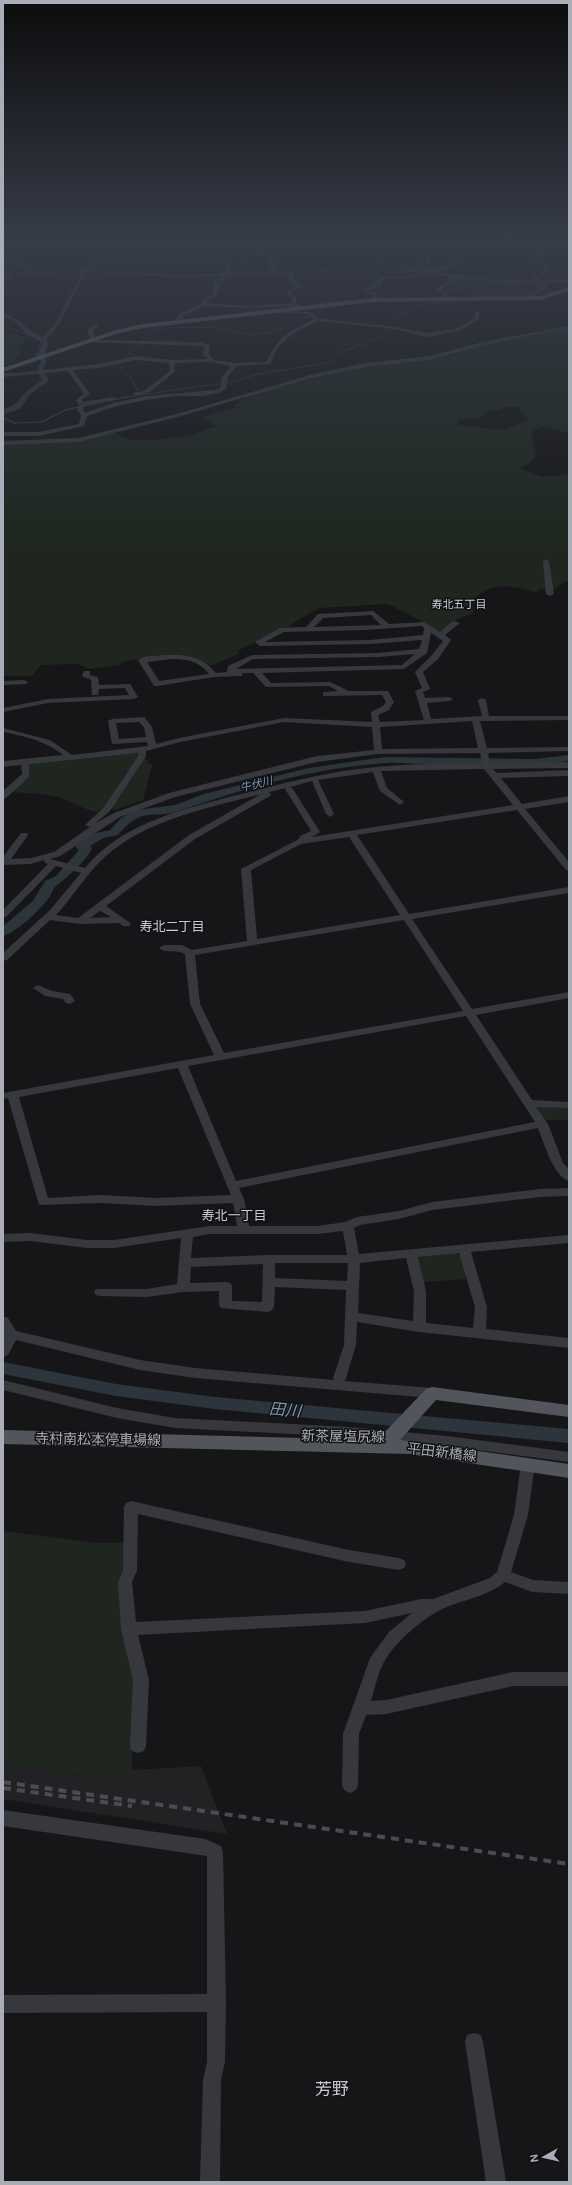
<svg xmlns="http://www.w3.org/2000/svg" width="572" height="2185" font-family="'DM Sans','Noto Sans JP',sans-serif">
<rect width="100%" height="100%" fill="#161618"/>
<!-- built -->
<path fill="#222225" d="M453,277L544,283V287L534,295L526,298H491L439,290L452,282Z
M3,1764L132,1782V1770L201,1766L227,1834L3,1799Z"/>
<!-- green -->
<path fill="#1e261f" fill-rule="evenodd" d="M59,240H187L168,243C183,248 201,243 214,250L209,253L220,260L224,266L187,270L183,267L166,266L163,270H158L147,257L105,261L87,258L88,248L75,247L70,243L43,247L35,245L34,243Z
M206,240H298L263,244L244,241L222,246Z
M453,277L508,282L482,292L444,287L453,282Z
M569,327V433L542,427L534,430L531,437C539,454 537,462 519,468L542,477L569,474V580L551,591L541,589L536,592C511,586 493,580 472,601L473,613L460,618L440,633L423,622L388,604L319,608L293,623L288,629H282L239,650V654L210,666C193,654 140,656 120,663L121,665L89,669L78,664L41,665L32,676H3V444L69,442L112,432L131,440H154L187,436L217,426L202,418L221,411L234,409L236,407L234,405L238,403V401L246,399L247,396L312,377L355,367L427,360L450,355L482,344ZM506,407H519L520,412L528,420L504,430L458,425L459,420L479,418L491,410H499Z
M3,334H15L28,338L19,345L21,351C16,359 12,363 3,367Z
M135,753L139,755L138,758L123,777L107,805L97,812C81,810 71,799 54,796C40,793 25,793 10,792L18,787L28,762Z
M143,758L148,760L147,763L153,764C148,776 147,788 143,800L115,810L112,808Z
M534,1106L569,1108V1120H545Z
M455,1253L462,1255L468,1279L422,1282L416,1260L419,1257Z
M3,1531L96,1543H126L135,1681L132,1731V1782L3,1764Z"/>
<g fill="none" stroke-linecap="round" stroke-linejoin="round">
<!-- stream-far1 -->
<path stroke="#2c353c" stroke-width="1" d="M378,269L385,240
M416,269L418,265L426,261L429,251L441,250L450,244L451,240
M213,298L224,279L243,264L242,252
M326,304L340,287L367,286L379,282L378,270
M181,319L186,314
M3,320L13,329L33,337
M155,328L215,327L248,334
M248,335L269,333L294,324L302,318L319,315L325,306
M142,341L144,336L155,328
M38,354L41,341
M127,356L141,342
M117,363L131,378L139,393
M140,395L232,382L258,374L327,363L341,352L382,337L391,325L390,320L404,314L417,305L459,301
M122,398L138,395"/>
<!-- stream -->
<path stroke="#2c353c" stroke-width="1.5" d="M3,418L15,423L42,422L65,410L127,397"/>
<!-- river -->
<path fill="#2c353c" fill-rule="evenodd" d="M36,353H40L47,361L43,369L49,381L30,394L21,408L3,415V410L15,404L26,392L42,380L37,369L41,361L35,354Z
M569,755V761C523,767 477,764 430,764C415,764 400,762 385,763C316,768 247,787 182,810C152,821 144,804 118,835L103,838L90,846L92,848C88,859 66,879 56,886C53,888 51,895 48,899C40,910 17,932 3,936V926L33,901L45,881L56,876L79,850L75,847L79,843L96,833L110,830L121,818L136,810L175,805L204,794L309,768L385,757L535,759Z
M3,1362L116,1384L215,1397L569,1429V1443L215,1409L116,1396L3,1374Z"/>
<!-- minor -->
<path fill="#37383d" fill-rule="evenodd" d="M223,240H244L211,244L225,253C260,249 295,240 331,240L277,247L261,251L273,257L275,270L277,271L416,268L426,260V255L412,254L406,249L412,243L425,240L411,249L415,252L430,253V261L420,268C448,273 458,257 479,240H484L449,269L436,272L481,278L530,281L545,268L534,260L540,255L528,247L497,240H520L519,242L531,245L537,249H552L569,255V257L552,251H541L544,256L539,260L550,268L535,281L569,279V281L547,283V288L528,300L526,298L543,286V283H510L454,278L452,282L441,290L449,293L442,300L440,299L444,294L435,290L448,280L449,277L431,273L408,278L384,279L381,285L369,291L376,292V296L382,300L380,301L372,298V294L363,291L377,283L380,277L408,276L425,272L386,270L294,273L292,278L302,286L290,293L297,298L296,302L301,309H297L294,306L248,308L205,306L183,316L177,323L175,322L179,314L201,304L202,300L213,294L214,285L222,276L171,277L87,272L59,324L46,340L49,342L45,352L47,357L44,359L39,352L43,343L27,334L14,321L3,316V313C19,318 28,331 43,338L55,324L82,272L15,274L11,276V279L3,281V278L6,277V274L28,271L17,264L3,259V257L24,264L33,271L84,270L98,261L100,263L90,270L171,274H223L228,264L219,260L218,257L220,253L205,243ZM256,252L269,259L271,272L228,273L232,263L223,258V256ZM290,273L287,278L297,286L285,293L292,298V303L248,306L206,303C212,297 221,296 218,285L227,276Z
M73,247L71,249L32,250L3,256V254L32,248Z
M273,310L310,312L318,318L395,327L426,333L456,329L475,318V311L479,312V319L459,331L426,337L395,329L318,321L295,332L278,347L270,364L237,366L228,377L226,389L219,393L203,396H175L146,400L117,406L87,416L84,426L39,436H3V432H39L79,424L81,415L77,409L80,406L76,400L84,394L68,371L3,377V373H18L99,364L136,356L171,360L208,359L203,354L205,347L199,346L87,342V340H92L88,335L89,333L86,331L95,324L99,325L93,331L96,340L199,342L210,345L209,354L214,360L235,363L266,362C278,336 290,331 314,319L309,314L275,312ZM136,360L169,363L170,371L144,391L133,393L135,396L148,393L175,372L174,363L209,362L231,366L222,377L220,388L215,390L146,396L113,403L85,413L83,409L85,405L116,399L113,397L83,402L82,400L90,394L73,370L99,368Z
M569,326V328L483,345L430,360L365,367L311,378L181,416L78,442L3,445V441L78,438L177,414L310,375L365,363L430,356L482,342Z
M546,559L549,561L554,594L550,596L546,594L543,561Z
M373,611L389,624L424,622L440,632L453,621L460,623L445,635L451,640L438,659L423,672L430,689L423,692L425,698L449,697L453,699L449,701L427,703L431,719L482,716L478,700L482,698L486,700L489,716H569V720L480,721L487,748L569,747V751L488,753L490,764L569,762V768L493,769L497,773L569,770V776L501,778L522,804L569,796V802L525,809L569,862V871L566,870L517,810L357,835L409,914L569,887V893L412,919L472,1009L569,992V998L476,1015L532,1100L569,1102V1108L536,1107L548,1124L563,1163L569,1169V1181C553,1176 544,1143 538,1128L239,1188L244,1199L249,1226H318L345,1222L357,1217L399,1211L432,1202L540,1189L569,1188V1196L540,1197L432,1210L399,1219L360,1225L354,1228L359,1254L569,1235V1243L471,1252L487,1307L486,1329L569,1338V1348L419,1332L357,1322L356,1345L345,1381L432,1388L437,1389L439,1393L437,1397L432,1398L195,1378L140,1370L16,1340L8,1355L3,1357V1316L8,1318L16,1331L140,1360L195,1368L334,1380L333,1378L344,1345L346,1290L275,1287L274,1307L272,1310L268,1312L221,1308L219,1305V1291L183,1292L147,1297L100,1296L96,1295L94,1292L96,1289H147L177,1284L181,1238L114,1248H87L30,1241L3,1242V1234L30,1233L87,1240H114L210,1226H237L233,1203L157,1206L100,1203L39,1205L8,1098L3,1099V1093L214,1055L190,1004L185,954C177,949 165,954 159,948L164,945H182L192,950L247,941L241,869L299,839L300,836L311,831L285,789L286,788L269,792L271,794L270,796L195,839L106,906L129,922L131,924L129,926H123L119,923L80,924L50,920L7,960L3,961V953L50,910L81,873L56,866L6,917L3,918V910L48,864L45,863L44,860L31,864L3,865V857L21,833H27L28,835L11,859L31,858L54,852L90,827L85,825L104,807L138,756V753L29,764V777L6,798L3,799V791L22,774L21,765L3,767V761L63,755C46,741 24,736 3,732V728L50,740L72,755L148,746L147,742L112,744L108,721L112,719L144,717L152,727L156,744L179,738L284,718L372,722L371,712L383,706L386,702L382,695L323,696V692L338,691L329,686L269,687H266L253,673H242V676H239L214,677L157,686H154L138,660C143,656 150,656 156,656C178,653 201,654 216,673L227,672L228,666L252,655L378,653L419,649L422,640L370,644L260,646L255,642L280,628L306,627L318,614ZM371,615L381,625L314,627L323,618ZM422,626L424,628L423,635L370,640L265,642L284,632L365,630ZM431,633L443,641L432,655L415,672L422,688L415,691L424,720L380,722L378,715L389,710L394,702L388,691H349L330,682L271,683L262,673L404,669L427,653ZM415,654L402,665L236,669L253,659L378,657ZM172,659C187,659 199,661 209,674L159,681L147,662ZM472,721L478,748L382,749L380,727ZM139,722L144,727L146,737L119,739L116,723ZM284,722L372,727L374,750L317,756L169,793L114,813L96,823L110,811L146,756V751L180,742ZM480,753L482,764C447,764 411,763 376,767C331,771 288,782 245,793C189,808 123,821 85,868L50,859L60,856L120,817L175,797L317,762L378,754ZM484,769L513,805L312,837L320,832L293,789L290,787L312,781L326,814L330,817L334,814L318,780L373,772L380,791L400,805L404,802L387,788L381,771ZM261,794L189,835L78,918L56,915C74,896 87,872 107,855C149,819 209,808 261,794ZM349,837L400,915L257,939L251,870L301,844ZM100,911L111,917L90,918ZM404,920L463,1011L224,1053L200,1004L195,955ZM466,1016L535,1122L236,1181L188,1066ZM178,1068L231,1195L157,1198L100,1195L48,1198L19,1097ZM343,1231L347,1255H269L191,1258L193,1237L210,1234H318ZM459,1253L475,1307L473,1328L426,1323V1291L418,1257ZM406,1258L414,1291L413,1321L358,1313L360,1263ZM275,1263H348L347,1281L275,1278ZM263,1264L262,1302L232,1301V1286L230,1283L226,1282L190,1283L191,1267Z
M84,671H90V675L98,677L99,685L130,684L138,697L134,699L48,703L3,712V708L48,699L129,695L125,688L99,689L98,695H92L91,680L82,676Z
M24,680L28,682L27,684L3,685V681Z
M38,985L52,991L70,994L75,1001L70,1004L66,1003L63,999L45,996L33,988Z
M3,1380L117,1408L175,1418L349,1427L447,1436L569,1452V1462L447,1446L349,1437L175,1428L117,1418L3,1390Z
M528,1459L533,1460L535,1464L528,1515L511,1572L533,1580L569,1582V1594L532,1592L505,1582C491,1594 469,1599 452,1605C428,1613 398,1639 385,1660C378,1672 375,1688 371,1701L386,1700L513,1672H569V1686H513L386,1714L366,1715L359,1734L358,1785L356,1790L350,1793L344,1790L342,1785L343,1734L370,1658L389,1632L412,1613L365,1623L138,1635L149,1680L146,1746L144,1751L138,1753L132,1751L130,1746L133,1680L121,1629L118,1582L123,1571L124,1507L126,1503L131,1501L349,1550L399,1558L404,1560L406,1564L404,1568L399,1570L349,1562L138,1514L137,1571L132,1582L136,1622L365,1611L421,1599H433L490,1578L497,1572L514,1515L521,1464L523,1460Z
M3,1810L205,1839L221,1846L223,1852L226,2003L225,2062L221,2080L220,2182H200L203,2080L207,2062V2012L3,2013V1995L207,1994V1856L3,1826Z
M474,2033L481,2035L483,2042L506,2182H486L465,2042L467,2035Z"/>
<!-- major -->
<path fill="#53555c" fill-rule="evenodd" d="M569,287V291L540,300L373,302L143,328L119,333L3,372V368L116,330L143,324L373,298L540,296Z
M432,1387L569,1405V1417L436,1400L400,1440L569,1464V1478L409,1454L3,1444V1430L381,1440L383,1434L426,1389Z"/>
<!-- rail -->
<path stroke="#4a4c52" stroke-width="4" stroke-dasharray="8 6" stroke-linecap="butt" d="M3,1782L569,1864
M3,1788L132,1806"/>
</g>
<!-- sky -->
<linearGradient id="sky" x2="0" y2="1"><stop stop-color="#0c0c0d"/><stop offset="0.44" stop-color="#363c48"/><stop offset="1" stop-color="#363c48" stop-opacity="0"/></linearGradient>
<rect width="572" height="546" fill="url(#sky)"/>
<g text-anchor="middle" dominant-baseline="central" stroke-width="3" stroke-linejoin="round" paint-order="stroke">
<!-- far-neighbourhood labels -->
<g font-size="11" fill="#c9ccd4" stroke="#111113">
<text x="459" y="604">寿北五丁目</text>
</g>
<!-- far-water labels -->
<g font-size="11" font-style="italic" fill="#7f9bb3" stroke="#111113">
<text transform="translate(256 784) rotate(-14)">牛伏川</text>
</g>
<!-- neighbourhood labels -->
<g font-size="13" fill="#c9ccd4" stroke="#111113">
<text x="172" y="926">寿北二丁目</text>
<text x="234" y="1215">寿北一丁目</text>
</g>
<!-- near-street labels -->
<g font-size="14" fill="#a8adb8" stroke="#111113">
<text transform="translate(343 1436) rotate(1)">新茶屋塩尻線</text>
<text transform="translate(98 1439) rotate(1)">寺村南松本停車場線</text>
<text transform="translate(442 1452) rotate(7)">平田新橋線</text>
</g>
<!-- near-water labels -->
<g font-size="16" font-style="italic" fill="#7f9bb3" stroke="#111113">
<text transform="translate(285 1410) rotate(5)">田川</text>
</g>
<!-- near-quarter labels -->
<g font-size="17" fill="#c9ccd4" stroke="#111113">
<text x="332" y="2089">芳野</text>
</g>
</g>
<!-- border -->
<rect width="572" height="2185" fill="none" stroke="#a8adb8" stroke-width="8"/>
<!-- north arrow -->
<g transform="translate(544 2157) rotate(262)" stroke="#111113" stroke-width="3" paint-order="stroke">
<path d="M0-3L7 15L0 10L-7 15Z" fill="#a8adb8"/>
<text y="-6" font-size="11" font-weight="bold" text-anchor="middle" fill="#a8adb8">N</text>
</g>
</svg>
